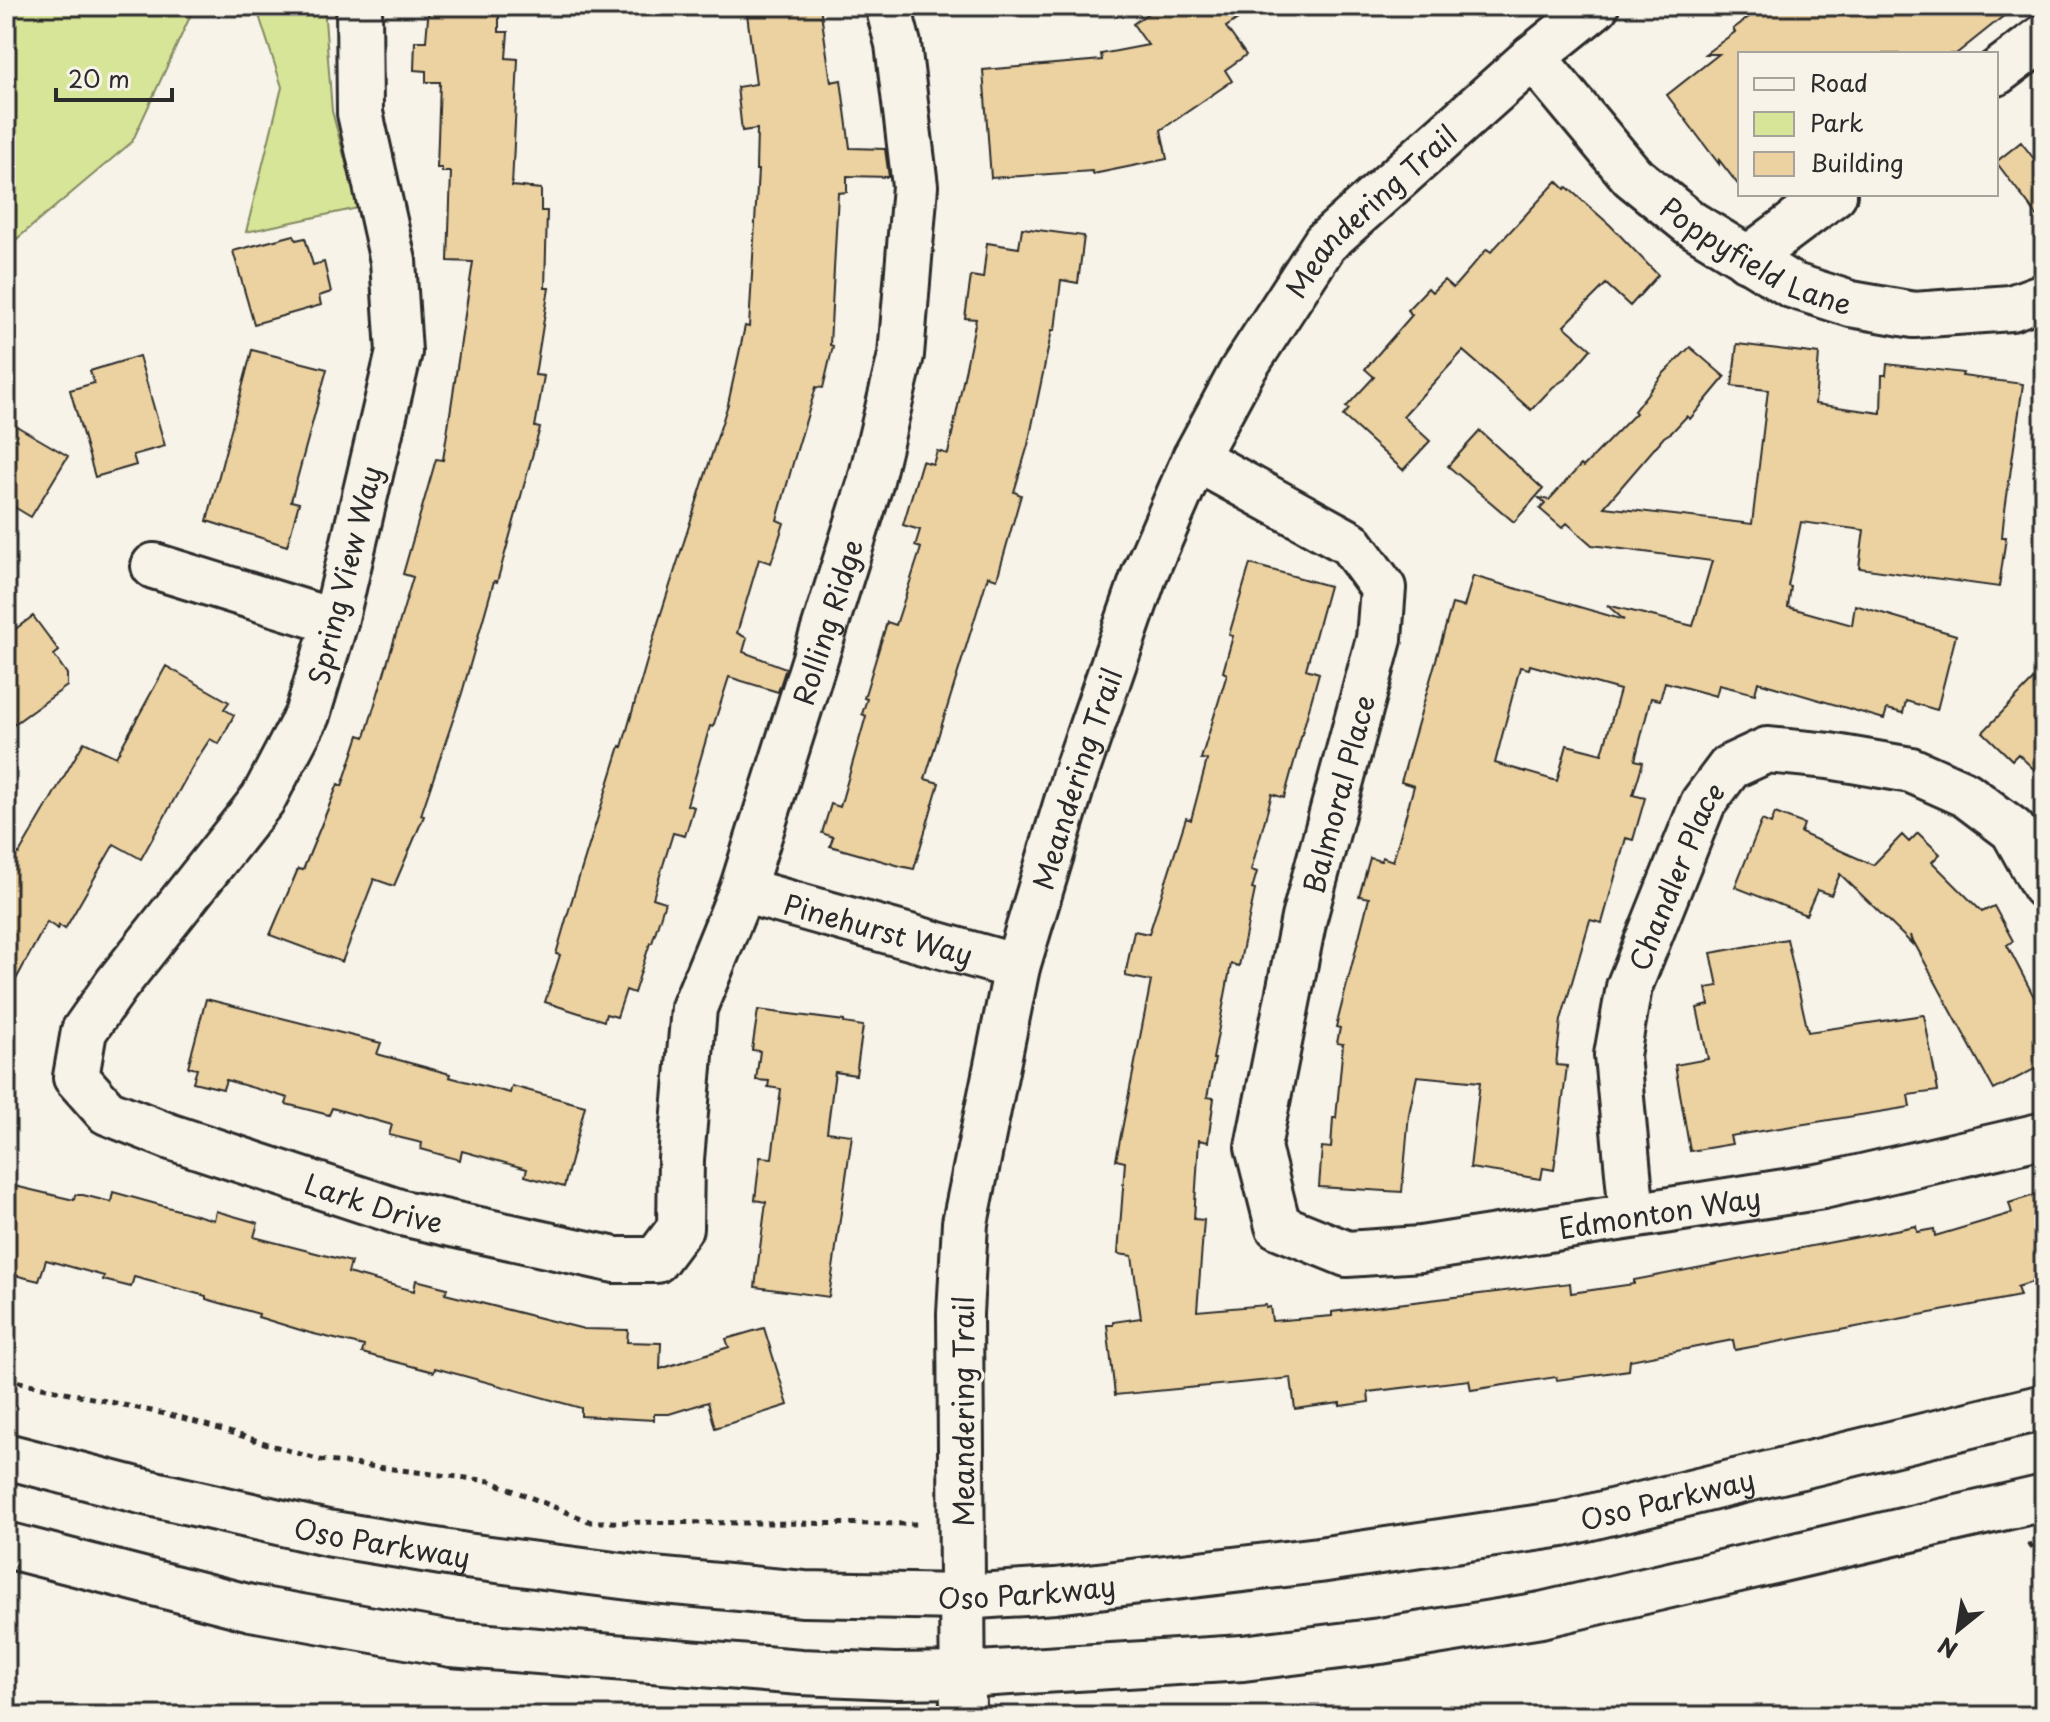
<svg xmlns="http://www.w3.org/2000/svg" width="2050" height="1722" font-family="'Playpen Sans',sans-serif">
<rect width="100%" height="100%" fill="#f7f3e8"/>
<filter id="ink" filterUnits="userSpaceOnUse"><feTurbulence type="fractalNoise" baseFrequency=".0125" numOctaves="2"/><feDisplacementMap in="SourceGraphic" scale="16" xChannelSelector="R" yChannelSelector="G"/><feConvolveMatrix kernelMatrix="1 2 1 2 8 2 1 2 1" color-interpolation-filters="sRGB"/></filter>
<g filter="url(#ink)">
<!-- green -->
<path fill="#d7e598" stroke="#818862" stroke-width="2" d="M6,6H195L132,142L6,248Z
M256,6H324L332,111L358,208L246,232L282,87Z"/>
<!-- building -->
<path fill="#ecd2a1" stroke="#2b2b2b" stroke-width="2" fill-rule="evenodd" d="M429,6H499V32H508L506,58L518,59L512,186L541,189V211H547L545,288H549L535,375L544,376L535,427L540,428L497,582L494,581L462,693L421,815L424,816L394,886L374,879L342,962L270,935L298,869L303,870L338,784L342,786L359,735L365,737L413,577L403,574L436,459L443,460L473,262L448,261L451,172H442V168H437L440,82H426V71L414,70L415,41H426Z
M746,6H820L831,82L841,80L850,148L885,149L889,177L847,176V192L838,193L830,345L833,346L823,388L816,387L793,463L777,520L784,523L771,563L759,559L737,633L747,638L743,652L786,668L778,692L729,677L713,727L710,726L687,805L694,807L685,836L673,833L653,898L665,902L652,943H650L634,993L626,990L617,1017L606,1014L604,1021L545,1002L560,955L556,954L567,916L620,746L622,747L657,626L728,404L745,326L749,327L758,170H756L757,129L742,131L737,87L756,84Z
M1158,6H1257L1226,27L1246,55L1225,70L1232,81L1161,130L1167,159L1093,174L1092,171L991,178L983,70L1102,60L1101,54L1148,45L1133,24Z
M1764,6H2016L1956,54H1740V187L1719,160V164L1667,95L1719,54H1705L1735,32L1733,29Z
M2021,142L2044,172V225L1996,162Z
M1557,181L1565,189L1567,187L1610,225L1658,275L1630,306L1606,284L1564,326L1591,349L1565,379L1553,387L1531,410L1463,351L1403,416L1430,441L1403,470L1343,416L1349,409L1346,407L1374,377L1365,369L1412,315L1407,310L1428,288L1432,292L1444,280L1453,288L1487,249L1491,252Z
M1022,228L1084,236L1078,283L1061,280L1055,330H1052L1028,445L1014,492L1021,495L997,579L988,576L925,779L939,783L914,869L900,866L830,846L833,837L822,833L831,804L840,807L866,716L862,714L867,699L864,698L887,622L896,625L921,548L915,546L920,530L903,525L922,461L933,464L937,451L948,454L976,319L965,318L971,276L983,278L987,243L1019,248Z
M294,235L296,240L305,238L313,265L324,262L331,292L319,296L321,305L254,324L233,251Z
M1737,344L1819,354L1815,404L1881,413L1882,375H1886L1887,364L1963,373L1962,376L2023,384L2004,517L2002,537H2006L1999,587L1859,568L1864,530L1801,522L1788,586L1791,587L1788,607L1852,625L1855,605L1956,635L1937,710L1906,701L1903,713L1887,709L1884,719L1758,682L1755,694L1719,685L1716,696L1665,682L1660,700L1651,698L1635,760L1643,762L1633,795L1645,798L1633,840L1626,838L1602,923L1590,920L1561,1020L1556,1065L1567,1066L1554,1170L1543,1168L1541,1179L1470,1168L1480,1082L1417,1076L1409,1114L1402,1192L1319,1187L1322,1147L1331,1148L1333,1118H1336L1343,1044L1337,1043L1340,1028L1336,1027L1369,898L1359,896L1370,858L1381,861L1382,857L1393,861L1414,786L1401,782L1452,604L1464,607L1473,576L1624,620L1607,605L1693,626L1712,561L1592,545L1567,523L1562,528L1540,509L1545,504L1539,498L1549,500L1581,465L1583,467L1636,413L1634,411L1663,374L1690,347L1725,377L1690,419L1687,416L1672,432L1664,437L1604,507L1752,524L1768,390L1732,386ZM1530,665L1620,690L1602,754L1567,745L1557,781L1495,763L1520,667L1529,669Z
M252,350L327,369L291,501L299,503L287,546L207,521Z
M139,356L165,446L133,455L136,465L95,477L70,390L94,383L90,371Z
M6,420L68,456L31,517L6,502Z
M1480,431L1543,489L1514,522L1448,466Z
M1250,564L1329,586L1306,669L1319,673L1284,798L1272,794L1251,870L1257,872L1252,889L1255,890L1239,966L1231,964L1213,1059H1215L1207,1097L1214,1098L1208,1142L1199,1140L1194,1219L1204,1220L1197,1311L1266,1305V1308L1270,1307L1272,1321L1332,1316V1312L1570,1283L1571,1293L1634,1284V1280L1916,1226L1917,1232L1934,1229L1935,1236L2012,1213L2009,1203L2038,1194L2041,1204L2044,1203V1292L2036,1294L2033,1282L2017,1287L2020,1296L1735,1350L1733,1340L1630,1360L1629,1370L1557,1380L1556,1377L1471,1390L1469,1380L1368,1392L1369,1402L1340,1406V1403L1295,1409L1291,1378L1115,1395L1107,1325H1113V1322L1141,1318L1132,1256L1118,1254L1125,1162L1116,1160L1151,981L1125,976L1134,931L1149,934L1186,818L1191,820L1207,760L1201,759L1227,674L1223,672L1233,636L1229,635Z
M33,616L59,651L54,655L67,674V686L6,730V636Z
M166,666L229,702L224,709L234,715L219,744L210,739L195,762L141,859L114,844L65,929L59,925L58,929L47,922L6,998V847L19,854L84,742L116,757Z
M2044,669V779L2018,754L2012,760L1983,732Z
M1775,813L1804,824L1801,833L1873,865L1902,835L1909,842L1918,833L1940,854L1932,862L1982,912L1994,906L2013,941L2007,945L2044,1016V1064L1994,1090L1910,935L1912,944L1840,874L1831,895L1817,890L1806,915L1735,887L1762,820L1771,824Z
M1787,939L1808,1032L1924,1015L1938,1091L1908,1095L1910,1107L1730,1136L1732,1144L1690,1151L1675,1065L1708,1059L1697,1008L1709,1005L1706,988L1718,986L1711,953Z
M206,999L381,1043L377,1054L450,1074L449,1077L510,1093L512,1086L585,1106L564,1187L525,1176L527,1169L462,1151L460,1160L421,1149L422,1143L389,1135L392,1125L332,1108L329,1115L286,1104L288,1098L226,1080L223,1089L193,1082L197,1069L188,1067Z
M758,1010L844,1021V1023L863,1026L856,1075L835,1072L827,1132L852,1135L829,1297L755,1287L766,1202L755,1200L760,1157L772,1158L781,1089L768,1087L769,1081L756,1080L760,1051L752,1050Z
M6,1184L74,1200L75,1195H83L111,1202L113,1192L214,1220L216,1211L258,1223L254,1237L351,1262L348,1273L414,1291L416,1280L447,1288L445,1294L584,1329L628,1330L627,1342L661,1343L660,1369L729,1347L726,1339L764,1328L788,1405L715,1428L708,1402L669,1414H654V1420L581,1416V1408L435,1368L434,1372L362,1353L364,1346L310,1333L258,1317L259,1314L206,1299V1296L134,1277L131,1287L103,1280L104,1276L46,1260L39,1281L6,1273Z"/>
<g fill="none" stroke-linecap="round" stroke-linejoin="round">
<defs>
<g id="minor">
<path id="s1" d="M359,6L360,113L393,261L399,352L335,622L307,715L263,799L117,984L84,1031L76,1077L107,1112L171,1137L402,1213L615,1260H656L680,1228L681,1159L694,1008L742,890L870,484L901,355L915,186L898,44L888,6"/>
<path id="s2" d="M1533,57L1632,176L1690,223L1791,285L1851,304L1914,315L2011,308L2044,296"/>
<path d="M1996,73L2044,37"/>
<path d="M1747,259L1834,194"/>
<path id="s3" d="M1195,458L1350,543L1383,588L1379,639L1304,918L1258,1147L1278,1226L1347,1254L1421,1249L1823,1186L2044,1135"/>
<path d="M154,566L335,622"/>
<path id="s4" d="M742,890L1017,967"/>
<path id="s5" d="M1632,1215L1617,1055L1629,987L1703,803L1730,767L1767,750L1829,756L1911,770L1965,794L2013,830L2044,886"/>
<path id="s6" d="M963,1716L960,1314L965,1223L1017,967L1074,778L1145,573L1195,458L1242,371L1325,243L1533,57L1596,6"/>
</g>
<g id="major">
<path id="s7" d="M6,1456L141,1491L327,1533L466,1556L653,1580L804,1594L962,1597L1055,1591L1319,1560L1562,1524L2044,1407"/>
<path d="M6,1545L251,1608L451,1644L801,1672L895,1676L962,1675L1243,1658L1380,1641L1541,1615L2044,1498"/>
</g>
</defs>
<!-- minor casing -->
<use href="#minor" stroke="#2b2b2b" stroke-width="50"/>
<!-- major casing -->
<use href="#major" stroke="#2b2b2b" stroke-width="50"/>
<!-- path -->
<path stroke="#2b2b2b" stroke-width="5" stroke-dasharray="6 6" stroke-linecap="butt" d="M6,1379L183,1418L320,1460L490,1481L591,1522L921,1524
M2029,1543L2037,1555L2044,1559"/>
<!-- minor -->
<use href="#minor" stroke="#f7f3e8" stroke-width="44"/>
<!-- major -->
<use href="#major" stroke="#f7f3e8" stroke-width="44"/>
</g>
</g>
<g text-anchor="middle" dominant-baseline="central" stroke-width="6" stroke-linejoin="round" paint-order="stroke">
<!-- street labels -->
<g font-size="28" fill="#2b2b2b" stroke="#f7f3e8">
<text stroke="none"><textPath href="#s6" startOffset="1600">Meandering Trail</textPath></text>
<text stroke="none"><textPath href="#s2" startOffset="304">Poppyfield Lane</textPath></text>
<text transform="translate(344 575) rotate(-76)">Spring View Way</text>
<text stroke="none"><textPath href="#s1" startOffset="2446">Rolling Ridge</textPath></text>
<text stroke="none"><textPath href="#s6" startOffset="952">Meandering Trail</textPath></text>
<text transform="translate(1338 794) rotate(-75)">Balmoral Place</text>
<text stroke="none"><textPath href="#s5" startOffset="350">Chandler Place</textPath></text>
<text stroke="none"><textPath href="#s4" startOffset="142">Pinehurst Way</textPath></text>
<text stroke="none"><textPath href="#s1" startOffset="1488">Lark Drive</textPath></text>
<text stroke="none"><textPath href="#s3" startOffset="1278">Edmonton Way</textPath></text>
<text transform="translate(962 1411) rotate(-90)">Meandering Trail</text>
<text stroke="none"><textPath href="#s7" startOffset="1682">Oso Parkway</textPath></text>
<text stroke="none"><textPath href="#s7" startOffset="386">Oso Parkway</textPath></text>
<text stroke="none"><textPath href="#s7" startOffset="1034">Oso Parkway</textPath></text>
</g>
</g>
<!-- margin -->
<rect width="2050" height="1722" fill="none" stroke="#f7f3e8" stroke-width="32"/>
<rect x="16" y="16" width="2018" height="1690" fill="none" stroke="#2b2b2b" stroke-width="3" filter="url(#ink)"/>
<!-- legend -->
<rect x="1738" y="52" width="260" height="144" fill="#f7f3e8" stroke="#a5a39c" stroke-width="2"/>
<rect x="1754" y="78" width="40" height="12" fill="#f7f3e8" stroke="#a5a39c" stroke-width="2"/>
<text x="1810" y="92" font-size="24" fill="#2b2b2b">Road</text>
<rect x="1754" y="112" width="40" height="24" fill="#d7e598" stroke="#a5a39c" stroke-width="2"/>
<text x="1810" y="132" font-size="24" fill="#2b2b2b">Park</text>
<rect x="1754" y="152" width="40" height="24" fill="#ecd2a1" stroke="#a5a39c" stroke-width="2"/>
<text x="1810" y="172" font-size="24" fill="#2b2b2b">Building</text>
<!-- north arrow -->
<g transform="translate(1958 1630) rotate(210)" stroke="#f7f3e8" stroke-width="6" paint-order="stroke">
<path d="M0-6L14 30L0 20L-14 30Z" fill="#2b2b2b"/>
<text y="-12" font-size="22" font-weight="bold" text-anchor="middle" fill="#2b2b2b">N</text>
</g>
<!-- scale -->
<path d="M56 88v12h116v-12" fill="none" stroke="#2b2b2b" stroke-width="4"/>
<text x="68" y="88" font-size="24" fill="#2b2b2b" stroke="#f7f3e8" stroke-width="6" paint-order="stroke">20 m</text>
</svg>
